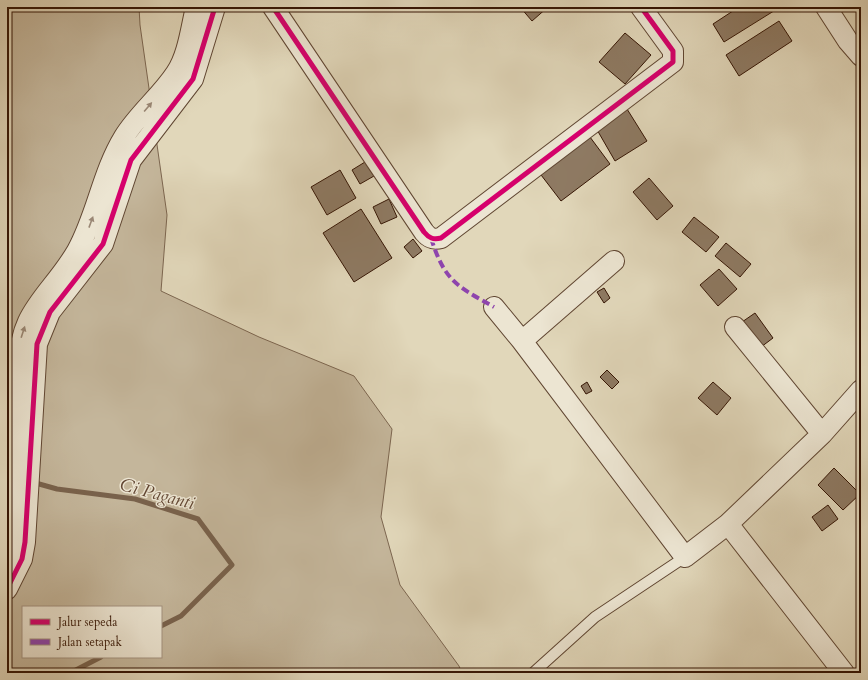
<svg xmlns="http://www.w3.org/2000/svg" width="868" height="680" font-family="Cardo,serif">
<rect width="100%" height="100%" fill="#e1d7ba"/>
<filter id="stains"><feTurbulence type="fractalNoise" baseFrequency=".005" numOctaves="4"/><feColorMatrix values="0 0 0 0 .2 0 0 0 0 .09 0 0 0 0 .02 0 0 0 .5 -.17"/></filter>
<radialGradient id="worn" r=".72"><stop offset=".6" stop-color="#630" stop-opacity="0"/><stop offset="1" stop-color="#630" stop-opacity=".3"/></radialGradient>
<!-- green -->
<path fill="#c4b69b" stroke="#7c6650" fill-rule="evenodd" d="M7,7H139L140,25L167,215L161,291L259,337L354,376L392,429L381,517L400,585L459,666L462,673H7ZM23,607H161V657H23Z"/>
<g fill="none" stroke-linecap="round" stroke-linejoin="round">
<!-- stream -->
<path stroke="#79624c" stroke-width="5" d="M32,482L57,489L135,499L198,519L232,565L181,616L161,626
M70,673L101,657"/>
</g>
<!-- building -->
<path fill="#8e7a63" stroke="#351504" d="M520,7H548L532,21Z
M739,7H776L777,9L724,42L713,24Z
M779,21L792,41L739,76L726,55Z
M625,33L651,55L625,84L599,62Z
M627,109L647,141L615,161L596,128Z
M587,133L610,164L561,201L538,171Z
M365,162L374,176L360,184L352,170Z
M340,170L356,198L327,215L311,187Z
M649,178L673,206L657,220L633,192Z
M389,199L397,217L381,224L373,207Z
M361,209L392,258L354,282L323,233Z
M694,217L719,237L706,252L682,232Z
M413,239L422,251L413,258L404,247Z
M726,243L751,264L740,277L715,256Z
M719,269L737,289L718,306L700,285Z
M604,288L610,298L604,303L597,292Z
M755,313L773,338L761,347L742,322Z
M607,370L619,382L612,389L600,377Z
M587,382L592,391L586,394L581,386Z
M713,382L731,398L717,415L698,398Z
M834,468L860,494L843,510L818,485Z
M828,505L838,519L822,531L812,517Z"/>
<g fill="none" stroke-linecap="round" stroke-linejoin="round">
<defs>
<path id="service" d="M533,673L595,617L685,557"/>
<path id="minor" d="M273,7L424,232C429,238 433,240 441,238L673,62V51L641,7
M826,7L848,41L861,56
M494,307L522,341L685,557L728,524L822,434L861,390
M735,327L822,434
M522,341L614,261
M728,524L844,673
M7,548L10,542L20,370C16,312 51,296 77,251C97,215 102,173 124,137C138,114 161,96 176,73C188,55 191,28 196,7
M7,589L22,559L25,542L37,344L50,312L103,244L131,160L193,79L215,7"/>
</defs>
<!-- service casing -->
<use href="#service" stroke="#604632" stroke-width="12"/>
<!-- minor casing -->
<use href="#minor" stroke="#604632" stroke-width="22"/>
<!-- service -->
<use href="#service" stroke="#ece5d2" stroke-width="10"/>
<!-- minor -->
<use href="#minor" stroke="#ece5d2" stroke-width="20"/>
<!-- quiet -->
<path stroke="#8e44ad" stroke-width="4" stroke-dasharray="8 4" stroke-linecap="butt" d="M431,238C445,282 457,286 494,307"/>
<defs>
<path id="cycleway" d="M273,7L424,232C429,238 433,240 441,238L673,62V51L641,7
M7,589L22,559L25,542L37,344L50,312L103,244L131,160L193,79L215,7"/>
</defs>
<!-- cycleway casing -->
<use href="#cycleway" stroke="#ece5d2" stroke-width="8"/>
<!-- cycleway -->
<use href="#cycleway" stroke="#d6006c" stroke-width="5"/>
</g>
<!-- one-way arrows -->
<defs><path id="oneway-solid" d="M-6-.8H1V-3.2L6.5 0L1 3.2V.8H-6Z"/></defs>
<g fill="#9a8775">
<use href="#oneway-solid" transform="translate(148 107) rotate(-50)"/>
<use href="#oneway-solid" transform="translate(91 222) rotate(-70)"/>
<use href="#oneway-solid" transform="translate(23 332) rotate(-72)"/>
</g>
<g text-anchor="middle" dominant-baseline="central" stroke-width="3" stroke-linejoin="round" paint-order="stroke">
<!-- water labels -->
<g font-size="18" font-style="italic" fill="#634834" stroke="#ece5d2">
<text transform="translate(157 494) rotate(15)">Ci Paganti</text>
</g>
</g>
<!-- margin -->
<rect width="868" height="680" fill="none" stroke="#e1d7ba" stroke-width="24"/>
<rect x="8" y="8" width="852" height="664" fill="none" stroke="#351504" stroke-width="2"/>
<rect x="12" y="12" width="844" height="656" fill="none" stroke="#351504"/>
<!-- legend -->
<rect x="22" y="606" width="140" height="52" fill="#ece5d2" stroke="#a39280"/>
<rect x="30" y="619" width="20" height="6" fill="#d6006c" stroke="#a39280"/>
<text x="58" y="626" font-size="12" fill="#351504">Jalur sepeda</text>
<rect x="30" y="639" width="20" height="6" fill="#8e44ad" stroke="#a39280"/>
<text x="58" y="646" font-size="12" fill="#351504">Jalan setapak</text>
<rect width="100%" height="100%" filter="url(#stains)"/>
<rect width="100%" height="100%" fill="url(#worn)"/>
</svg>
